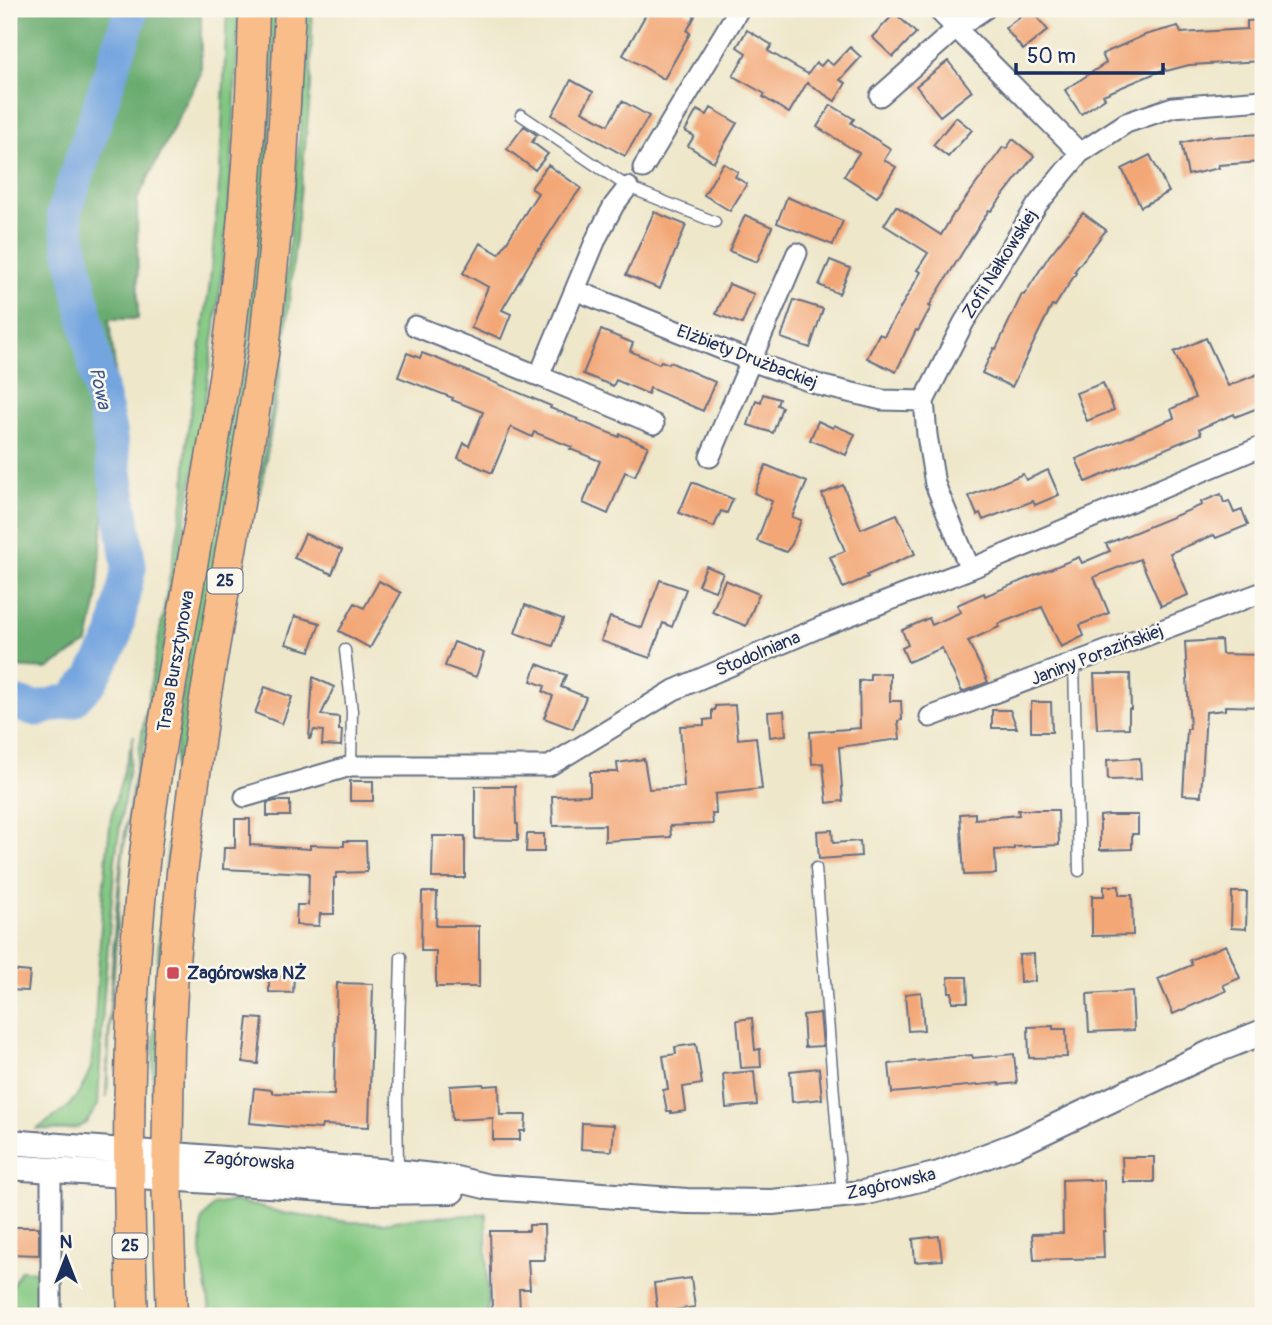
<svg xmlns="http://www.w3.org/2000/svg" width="1272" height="1325" font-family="Pangolin,sans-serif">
<rect width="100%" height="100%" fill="#fbf7ec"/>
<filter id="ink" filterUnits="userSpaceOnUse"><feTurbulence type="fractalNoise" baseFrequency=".0143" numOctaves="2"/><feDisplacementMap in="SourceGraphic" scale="14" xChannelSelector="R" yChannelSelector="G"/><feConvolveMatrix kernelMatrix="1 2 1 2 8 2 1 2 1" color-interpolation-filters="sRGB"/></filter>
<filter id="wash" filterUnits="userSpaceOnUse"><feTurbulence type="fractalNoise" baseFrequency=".00686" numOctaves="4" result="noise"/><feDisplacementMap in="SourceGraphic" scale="28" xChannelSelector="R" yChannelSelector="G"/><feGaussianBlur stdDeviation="1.57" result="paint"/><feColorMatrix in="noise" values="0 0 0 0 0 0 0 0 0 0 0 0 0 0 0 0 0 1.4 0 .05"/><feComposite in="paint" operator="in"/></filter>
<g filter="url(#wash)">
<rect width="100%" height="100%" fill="#eee7ca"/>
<!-- green -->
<path fill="#82c781" stroke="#4e7b70" stroke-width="2" d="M227,9H239L231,182L220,290L200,435L151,716L129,813L122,860L109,1038L107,1097H106C110,1002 113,906 128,812L185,491L187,436L209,290L220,176Z
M267,9H277L265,223L155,1091L152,1092L158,955L177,740Z
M305,9H312L311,86L284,352L263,478L255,511H252L266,443L279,354L304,87Z
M134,735L115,859L103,1006L98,1105L86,1123L77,1128L62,1130L37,1129L67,1108L81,1090L91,1068L94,1038L103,894L111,817Z
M235,1201L287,1214L349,1222L384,1223L412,1218L486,1214L488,1316H211L201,1252L202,1220L214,1205Z
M21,1270L37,1271L44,1274L43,1316H9V1285L12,1286Z"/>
<!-- forest -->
<path fill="#69ac6f" stroke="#426e66" stroke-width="2" d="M9,9H201V73L137,200L138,319H109L115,367L97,600L88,643L47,669L9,667Z"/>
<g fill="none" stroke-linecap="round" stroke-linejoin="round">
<!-- river -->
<path stroke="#74a5df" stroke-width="35" d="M9,702L37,709L72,700L91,680L114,638L129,567L109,432L64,213L132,9"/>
</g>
<g id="blocks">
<!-- building -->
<path fill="#f3a777" d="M649,9H681L695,16L687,31L690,33L664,79L623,55Z
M1030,9L1048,30L1023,50L1005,28Z
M895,13L916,33L893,57L872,37Z
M1263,20V61L1189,65L1166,71L1165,69L1103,95L1105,98L1081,114L1065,90L1106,63L1102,54L1145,35L1178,26L1181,33L1247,29V21Z
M747,30L772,45L768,51L808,74L816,63L821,66L826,60L833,65L850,47L861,57L840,80L846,83L835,101L807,83L789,113L763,97L765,94L733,76L746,53L737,47Z
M948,61L972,91L940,116L916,86Z
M571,80L593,92L582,111L608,125L622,101L649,116L625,156L552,115Z
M831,105L854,119L851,123L891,149L884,160L896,167L877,197L844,176L859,153L817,127Z
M711,108L737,123L714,162L688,146L694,136L685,131L697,110L707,115Z
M956,117L972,130L948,157L933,145Z
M524,126L537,135L532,142L548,154L535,170L507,149Z
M1263,134V162L1218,165L1219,168L1188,175L1181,143L1211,136L1212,137Z
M1013,139L1034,156L991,211L989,210L929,306L931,307L918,331L916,330L896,372L867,358L879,334L884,336L921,272L917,270L928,253L884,225L896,206L941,235L954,213H955L1003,147L1006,149Z
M1150,155L1169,192L1141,207L1122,169Z
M723,163L738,172L735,177L747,184L730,211L704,195Z
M548,165L581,188L564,211L539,250L538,249L502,310L511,314L501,339L488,333L487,335L471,328L488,287L463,273L480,243L499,254L538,193L531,188Z
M787,197L843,221L833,245L777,223Z
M654,212L686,225L660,289L626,275Z
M1083,213L1106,230L1074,272L1076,273L1055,306L1052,305L1012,387L982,373L994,348L996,349L1022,294L1024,295L1049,256Z
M745,215L772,227L757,262L729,251Z
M830,260L850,268L839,294L819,285Z
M729,284L754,294L742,324L716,314Z
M794,300L823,309L810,348L781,338Z
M601,330L633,343L630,351L659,364L661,361L669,364L670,362L715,382L703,411L650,388L648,394L616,380L613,386L583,374Z
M1206,338L1228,386L1263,372V406L1235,417L1234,414L1199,429L1201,434L1086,482L1076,459L1174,418L1171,409L1195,398L1174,352Z
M407,353L420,358L422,353L438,359L551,406L550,408L578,419L577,420L619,437L620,434L648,446L635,476L625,472L608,514L583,503L600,461L570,449L572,447L534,432L532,437L511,427L492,473L458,458L464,443L469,446L483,412L452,400L453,398L398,377Z
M1103,383L1114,410L1087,421L1076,393Z
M763,394L779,399L777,405L782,407L773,433L748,425L756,400L761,402Z
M818,421L833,428L834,425L855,434L846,455L810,440Z
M766,465L807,482L792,517L801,520L792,544L786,552L757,541L772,501L754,493Z
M1048,470L1059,495L1035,505L1033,501L983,520L980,513L977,515L969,496L1023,474L1026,480Z
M692,482L733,499L727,513L721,511L714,527L679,513Z
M843,485L861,529L897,514L915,554L867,575L868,577L843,588L830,557L845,551L822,494Z
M1221,494L1224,503L1229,501L1234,513L1242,510L1248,525L1216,538L1214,535L1170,553L1188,595L1161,606L1140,559L1094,577L1109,613L1080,625L1084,636L1061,647L1042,607L998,624L999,627L968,641L988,682L962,692L942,648L908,662L902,648L908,645L902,630L929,618L932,625L961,612L957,605L984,593L985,596L1079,557L1082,563L1110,551L1106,544L1202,505L1201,502Z
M305,534L342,550L332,574L294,558Z
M706,566L723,573L715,591L698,585Z
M660,580L686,589L672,627L663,623L650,658L601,641L610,617L642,628Z
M725,580L759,594L746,626L712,612Z
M379,581L401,593L370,648L339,631L355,603L364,608Z
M525,605L563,619L553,646L515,633Z
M295,616L320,623L310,651L286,644Z
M1221,640L1222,654L1263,655V707L1225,706V710L1206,712L1201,796L1183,795L1187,729H1190L1185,642Z
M454,642L484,653L476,677L445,666Z
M537,664L566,675L561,687L586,697L573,729L544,718L553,696L543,692L545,686L531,681Z
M890,673V701H901L902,720L898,721L900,739L839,747L843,801L827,803L823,763L812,764L810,732L860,728L859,681L870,680V674Z
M1094,674H1130L1131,709H1129V728L1097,729Z
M313,677L334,687L321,715L339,717V730H342L341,746L322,745L323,731L314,730L310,739H309Z
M265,687L292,697L282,724L255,713Z
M1031,702H1051L1052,732H1031Z
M735,705L738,739L756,737L762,789L715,794L716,814H712L713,824L670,826L671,837L605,841V825L553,826L552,796L590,795V772H618L617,763L644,759L649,789L684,787L680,726L704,725V720L712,719V710H715V706Z
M992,710H1010L1017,728H992Z
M784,711L786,735L770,737L768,712Z
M1140,758L1141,779L1108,780L1107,760Z
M350,781H373V801H350Z
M475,786H515L516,824H518V840L475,839Z
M275,801H290V816H267V803Z
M1018,810H1058L1059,845L1014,847V849L995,850L996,874L964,875L960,814L975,813V819L1019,815Z
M1109,815H1138V834H1132V849L1100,850V816Z
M235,819H250V845L310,849V845L344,846V841H366L367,872L336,873V878H334V914H320L319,926L296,925L297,905H308L309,873L223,869L224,848H235Z
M832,830L833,843L860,841L861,856L819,859L817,831Z
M527,834H544V852H526Z
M433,836H465V878H432Z
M1104,886H1119V895H1132L1133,935L1092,936V896H1104Z
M422,892H437L436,926H479V987H436V951H421Z
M1232,892H1247L1246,929L1231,928Z
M1226,945L1240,978L1223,985L1226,991L1173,1014L1158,979L1192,965L1190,960Z
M1034,954L1035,981L1020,982L1019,955Z
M9,970L30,972L28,991L9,990Z
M269,976L294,977L293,993L269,992Z
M948,977H967L968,1002H952V992H949Z
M337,983L373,984L369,1127L322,1125L321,1129L289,1127L250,1123L254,1088L272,1090V1093L334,1095Z
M1132,991L1134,1030L1089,1032L1087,994Z
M921,992L924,1030L908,1031L905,994Z
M820,1013L823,1046L805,1047L803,1015Z
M248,1018L263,1019L258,1064L243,1062Z
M752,1018L755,1050L760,1049L761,1067L741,1068L737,1020Z
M1053,1026V1029H1066L1067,1057L1029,1058L1028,1027Z
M696,1044L702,1084L683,1087L686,1111L671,1113V1111H667L663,1090L668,1089L663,1056L676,1054L675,1047Z
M1014,1054L1017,1083L999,1085V1083L892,1093L889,1064L972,1055L973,1058Z
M819,1068L822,1099L792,1102L790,1071Z
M754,1071L757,1105L726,1108L723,1074Z
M483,1084L484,1086L499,1085L500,1115H526L525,1131H520V1140H493V1118L452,1120L450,1086Z
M582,1123L614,1125L612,1151L581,1149Z
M1122,1157H1154V1182H1123Z
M1089,1179V1181L1104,1180L1105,1231H1103L1104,1258L1034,1260L1032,1234L1063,1233L1062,1180Z
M529,1225H544L545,1260H528L530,1289H519L520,1312H492L490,1231H529Z
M9,1227H39V1255L9,1254Z
M939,1236L942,1260L915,1262L913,1239Z
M691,1278L695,1307L674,1310L675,1316H658L654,1283Z"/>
</g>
</g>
<g filter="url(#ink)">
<use href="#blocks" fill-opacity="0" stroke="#656f84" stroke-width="2"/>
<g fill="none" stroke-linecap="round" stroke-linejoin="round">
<defs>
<path id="service" d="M521,115L628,187L715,222
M345,650L352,711L351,766
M1074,663L1079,871
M816,868L842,1196
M398,1170L397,1099L401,957"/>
<path id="minor" d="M937,9L1080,153
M880,96L957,28L985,9
M643,168L739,9
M575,290L751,361L823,386L882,400L924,401
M415,326L539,376L597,237L614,205L628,187
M539,376L654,424
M710,457L797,253
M970,569L935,484L927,435L924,401L964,322L999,266L1037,205L1080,153L1126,123L1173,107L1263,100
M930,717L1263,592
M245,797L351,766H549L674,690L823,626L970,569L1263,446
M51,1316V1170"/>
<path id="tertiary" d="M9,1142L405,1173L452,1178L489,1187L687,1201L772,1202L863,1193L939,1174L1018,1144L1210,1053L1263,1032
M9,1167L368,1192L452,1191"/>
<path id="primary" d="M133,1316C126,1163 127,1007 145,854C164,703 196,554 220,404C241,273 251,141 254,9
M172,1316L167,1178L169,1048L173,973L182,873L204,705L247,457L265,341L281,179L290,9"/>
</defs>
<!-- service casing -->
<use href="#service" stroke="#656f84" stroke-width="13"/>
<!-- minor casing -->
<use href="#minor" stroke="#656f84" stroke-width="23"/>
<!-- tertiary casing -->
<use href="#tertiary" stroke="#656f84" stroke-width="28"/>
<!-- primary casing -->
<use href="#primary" stroke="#656f84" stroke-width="33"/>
<!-- service -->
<use href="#service" stroke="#fff" stroke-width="10"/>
<!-- minor -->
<use href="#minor" stroke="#fff" stroke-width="19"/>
<!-- tertiary -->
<use href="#tertiary" stroke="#fff" stroke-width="24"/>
<!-- primary -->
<use href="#primary" stroke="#f8bd89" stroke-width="30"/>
</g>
</g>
<!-- markers -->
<rect fill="#d1495b" stroke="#fbf7ec" stroke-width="2.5" x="166" y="966" width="14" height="14" rx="3.5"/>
<g text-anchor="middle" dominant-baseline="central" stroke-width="5" stroke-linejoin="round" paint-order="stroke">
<!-- shield labels -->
<g fill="#fbf7ec" stroke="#5e6b89" stroke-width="2">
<rect x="207.5" y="568.5" width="35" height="25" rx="5"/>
<rect x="112.5" y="1233.5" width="35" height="25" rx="5"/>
</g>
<g font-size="16" font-weight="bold" fill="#1b2f5e">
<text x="225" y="581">25</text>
<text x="130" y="1246">25</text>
</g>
<!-- street labels -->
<g font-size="18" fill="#1b2f5e" stroke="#fbf7ec">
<text transform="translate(1000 264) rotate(-58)">Zofii Nałkowskiej</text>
<text transform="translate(747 357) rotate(21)">Elżbiety Drużbackiej</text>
<text transform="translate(758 654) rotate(-23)">Stodolniana</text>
<text transform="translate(1097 655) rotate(-21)">Janiny Porazińskiej</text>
<text transform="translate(176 661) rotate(-80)">Trasa Bursztynowa</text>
<text transform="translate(249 1161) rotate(4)">Zagórowska</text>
<text transform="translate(891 1184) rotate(-13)">Zagórowska</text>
</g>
<!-- poi labels -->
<g font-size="18" font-weight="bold" fill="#1b2f5e" stroke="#fbf7ec" text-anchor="start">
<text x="187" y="973">Zagórowska NŻ</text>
</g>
<!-- water labels -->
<g font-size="19" font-style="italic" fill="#3a588b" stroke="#fbf7ec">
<text transform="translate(100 388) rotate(78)">Powa</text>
</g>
</g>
<!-- margin -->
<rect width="1272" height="1325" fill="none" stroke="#fbf7ec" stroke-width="35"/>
<!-- north arrow -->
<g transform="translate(66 1258)" stroke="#fbf7ec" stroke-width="5" paint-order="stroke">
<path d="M0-5L12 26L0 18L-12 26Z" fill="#1b2f5e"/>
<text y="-10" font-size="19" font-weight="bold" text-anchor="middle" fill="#1b2f5e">N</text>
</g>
<!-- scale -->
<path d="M1016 63v10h147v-10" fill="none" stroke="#1b2f5e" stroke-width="3.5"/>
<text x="1027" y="63" font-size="21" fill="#1b2f5e" stroke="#fbf7ec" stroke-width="5" paint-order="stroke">50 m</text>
</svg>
